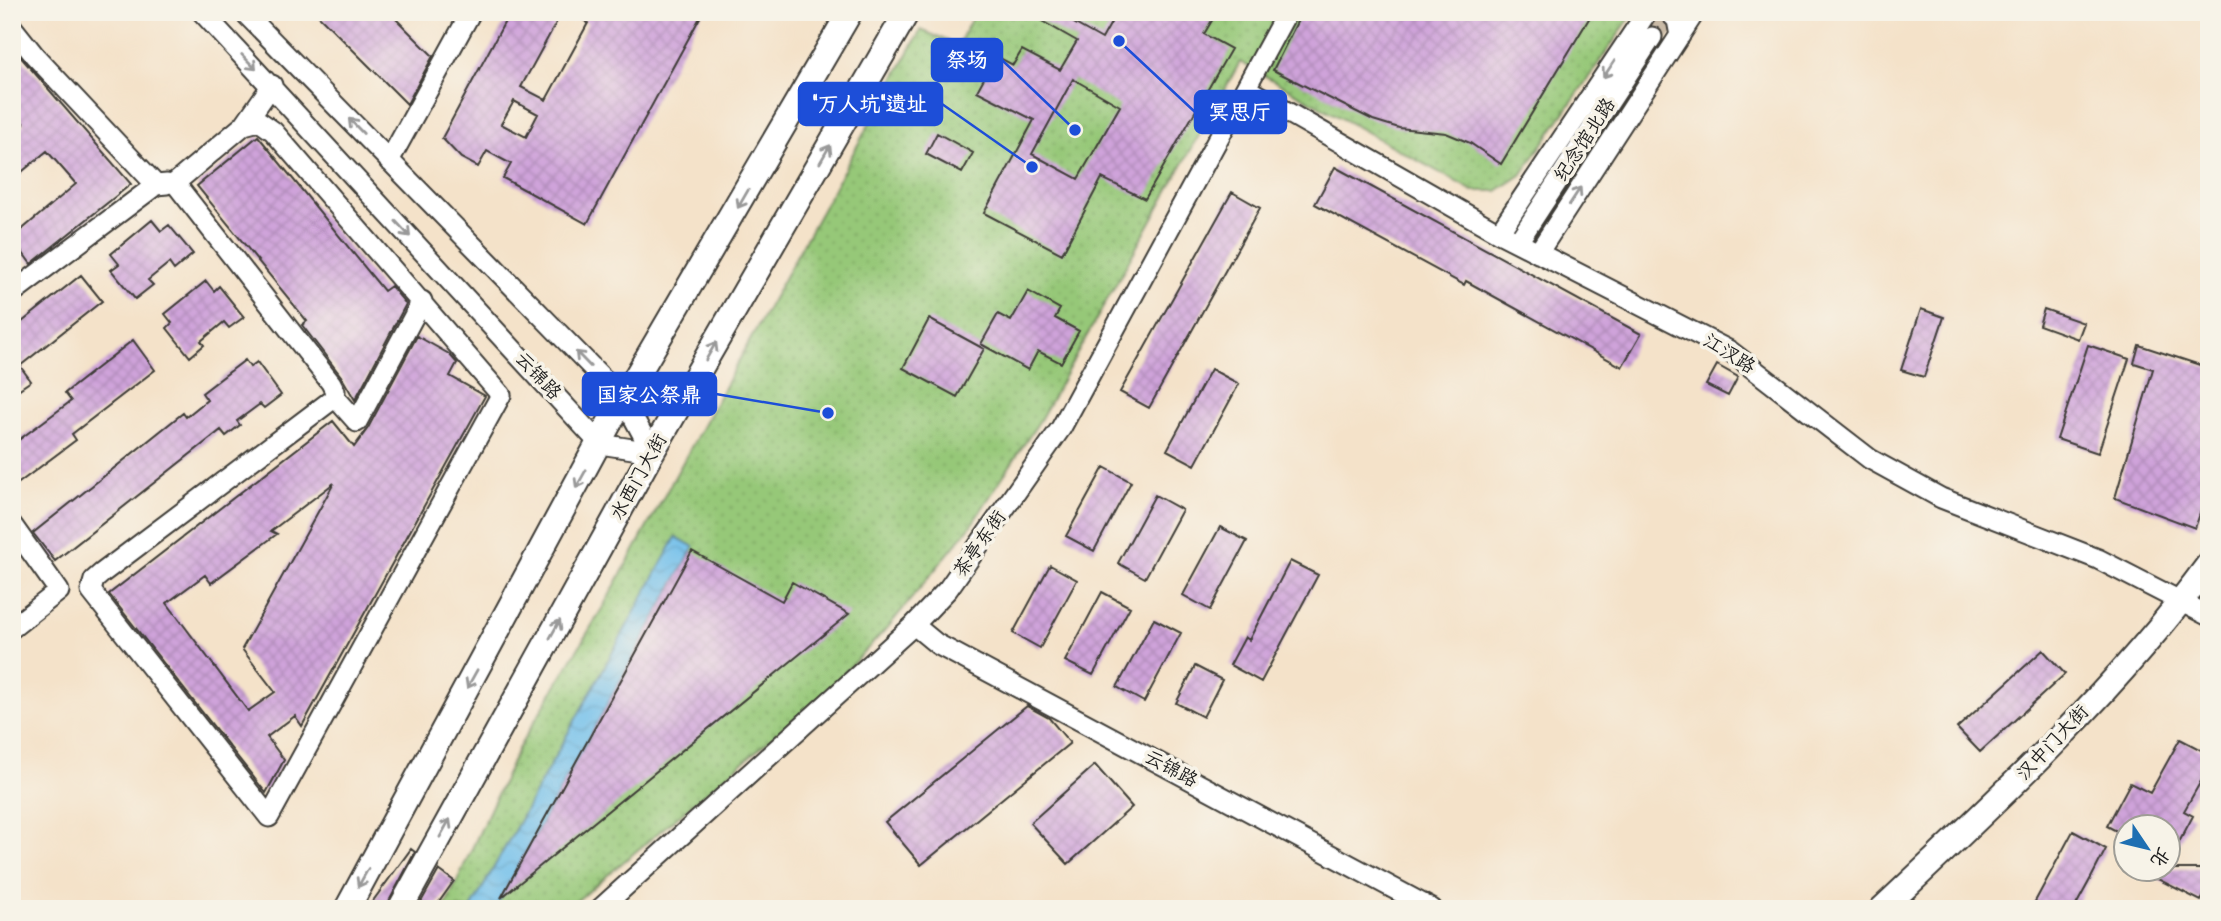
<svg xmlns="http://www.w3.org/2000/svg" width="2221" height="921" font-family="'Architects Daughter','LXGW WenKai TC',sans-serif">
<defs>
<pattern id="park-dots" width="8" height="8" patternUnits="userSpaceOnUse" patternTransform="scale(1.75)"><rect width="8" height="8" fill="#96c878"/><path d="M2 2h.1M6 6h.1" fill="none" stroke="#81ab67" stroke-width="1.8" stroke-linecap="round"/></pattern>
<pattern id="water-waves" width="16" height="10" patternUnits="userSpaceOnUse" patternTransform="scale(1.75)"><rect width="16" height="10" fill="#71bfeb"/><path d="M0 5q4-4 8 0t8 0" fill="none" stroke="#61a4c9"/></pattern>
<pattern id="building-cross-hatch" width="8" height="8" patternUnits="userSpaceOnUse" patternTransform="scale(1.75)"><rect width="8" height="8" fill="#cfa3da"/><path d="M0 0l8 8M0 8l8-8" fill="none" stroke="#b18cba"/></pattern>
</defs>
<rect width="100%" height="100%" fill="#f7f3e8"/>
<filter id="ink" filterUnits="userSpaceOnUse"><feTurbulence type="fractalNoise" baseFrequency=".0143" numOctaves="2"/><feDisplacementMap in="SourceGraphic" scale="14" xChannelSelector="R" yChannelSelector="G"/><feConvolveMatrix kernelMatrix="1 2 1 2 8 2 1 2 1" color-interpolation-filters="sRGB"/></filter>
<filter id="wash" filterUnits="userSpaceOnUse"><feTurbulence type="fractalNoise" baseFrequency=".00686" numOctaves="4" result="noise"/><feDisplacementMap in="SourceGraphic" scale="28" xChannelSelector="R" yChannelSelector="G"/><feGaussianBlur stdDeviation="1.57" result="paint"/><feColorMatrix in="noise" values="0 0 0 0 0 0 0 0 0 0 0 0 0 0 0 0 0 1.4 0 .05"/><feComposite in="paint" operator="in"/></filter>
<g filter="url(#wash)">
<rect width="100%" height="100%" fill="#f4e2c9"/>
<!-- park -->
<path fill="url(#park-dots)" stroke="#59724a" stroke-width="2" d="M975,12H1634L1521,175L1497,191H1473L1240,62L1040,420L970,527L889,626L822,696L567,909H444L518,749L603,607L921,30L958,45Z"/>
<!-- water -->
<path fill="url(#water-waves)" stroke="#466e84" stroke-width="2" d="M676,537L694,547L495,909H471Z"/>
<g id="blocks">
<!-- building -->
<path fill="url(#building-cross-hatch)" fill-rule="evenodd" d="M315,12H389L433,56L407,104Z
M510,12H562L521,87L546,100L588,23L570,12H703L587,224L503,178L511,164L487,151L478,167L461,158L442,138ZM514,101L538,114L526,137L501,124Z
M1026,12H1054L1102,39L1117,12H1217L1204,34L1231,49L1145,199L1102,178L1062,254L984,213L1034,120L977,91L996,56L1013,65L1022,50L1060,70L1077,41ZM1073,79L1120,106L1078,179L1032,154Z
M1302,12H1593L1501,164L1470,143L1446,133L1399,128L1373,120L1273,70Z
M12,47L131,184L31,264L12,238L76,184L47,151L12,180V134L24,124L12,110Z
M937,133L973,153L962,173L926,154Z
M258,136L384,291L391,286L406,304L355,400L341,376L302,325L307,321L197,186Z
M1335,167L1641,334L1622,367L1466,281L1464,285L1315,204Z
M1232,192L1260,208L1149,408L1120,392Z
M152,220L161,231L169,225L193,254L174,270L169,263L148,280L153,285L135,299L111,270L119,264L111,254Z
M81,275L102,301L20,366L31,381L12,394V330Z
M206,281L214,291L219,286L244,317L229,328L224,322L201,341L204,345L190,357L167,328L172,323L165,314Z
M1028,291L1060,309L1055,318L1079,331L1061,363L1038,351L1028,370L981,344L998,314L1011,321Z
M1921,309L1944,317L1924,377L1901,370Z
M2044,309L2084,323L2078,339L2039,325Z
M929,319L984,349L957,397L903,368Z
M417,336L449,354L457,363L450,376L485,396L302,726L295,716L267,737L284,760L266,793L109,594L333,421L354,447L368,428ZM334,483L242,649L275,692L248,711L167,603L205,575L211,583L277,534L271,531Z
M133,340L155,370L72,434L76,440L12,488V445L71,401L65,393Z
M2088,345L2129,359L2098,453L2057,439Z
M2139,345L2209,368V488L2195,528L2115,498L2153,369L2134,363Z
M245,360L250,367L257,362L281,395L264,408L260,404L237,421L240,425L226,436L221,430L55,561L33,533L183,413L186,417L207,400L202,393Z
M1717,365L1738,377L1728,396L1706,385Z
M1211,369L1239,384L1195,465L1167,450Z
M1104,467L1131,482L1094,551L1066,536Z
M1155,495L1182,510L1145,578L1118,563Z
M1220,527L1247,541L1210,610L1183,595Z
M692,551L782,601L792,582L849,614L501,898Z
M1290,561L1318,575L1261,682L1230,665L1245,637L1249,640Z
M1050,565L1077,580L1040,648L1013,633Z
M1102,592L1130,607L1093,675L1065,661Z
M1154,619L1181,633L1144,702L1117,687Z
M2043,650L2065,674L1980,752L1957,728Z
M1195,666L1222,680L1203,717L1176,703Z
M1027,706L1049,718L1070,743L921,865L885,822Z
M2180,739L2209,754V767L2184,811L2193,816L2168,863V827H2126V836L2107,826L2130,783L2150,793Z
M1095,765L1132,807L1068,864L1030,823Z
M2073,831L2106,849L2092,876L2074,909H2031Z
M411,849L415,852L385,909H367Z
M2138,869H2209V887L2201,901Z
M439,870L454,881L434,909H417Z"/>
</g>
</g>
<g filter="url(#ink)">
<use href="#blocks" fill-opacity="0" stroke="#3c3a36" stroke-width="2"/>
<g fill="none" stroke-linecap="round" stroke-linejoin="round">
<!-- minor-tunnel -->
<path stroke="#c9baa6" stroke-width="19" stroke-dasharray="19 10" stroke-linecap="butt" d="M1652,37L1669,12"/>
<defs>
<path id="minor" d="M202,12L600,444L652,452
M244,12L624,400L652,452
M1669,12L1677,20L1680,36
M12,27L35,56L156,185
M1247,89L1499,233L1730,351L1870,459L1941,498L2098,559L2209,616
M259,121L273,131L501,395L269,817L91,591L94,580L102,573L333,399L335,391L331,383L175,183L244,125Z
M244,125L272,85
M389,161L471,12
M1499,233L1647,12
M1518,242L1652,37
M1538,253L1695,12
M12,293L156,185L167,184
M334,396L357,422L422,301
M12,525L59,591L12,628
M914,625L937,644L1432,909
M600,909L914,625L948,589L1061,428L1287,12"/>
<path id="major" d="M347,909L612,418L850,12
M400,909L652,452L907,12
M1882,909C1997,801 2115,692 2209,564"/>
</defs>
<!-- minor casing -->
<use href="#minor" stroke="#3c3a36" stroke-width="23"/>
<!-- major casing -->
<use href="#major" stroke="#3c3a36" stroke-width="28"/>
<!-- minor -->
<use href="#minor" stroke="#fff" stroke-width="19"/>
<!-- major -->
<use href="#major" stroke="#fff" stroke-width="24"/>
</g>
<!-- one-way arrows -->
<defs><path id="oneway-shaft" d="M-6 0H5M1.5-3L5.5 0L1.5 3" fill="none" stroke-width="1.6" stroke-linecap="round" stroke-linejoin="round" transform="scale(1.75)"/></defs>
<g stroke="#999">
<use href="#oneway-shaft" transform="translate(249 62) rotate(46)"/>
<use href="#oneway-shaft" transform="translate(1609 69) rotate(124)"/>
<use href="#oneway-shaft" transform="translate(356 126) rotate(-134)"/>
<use href="#oneway-shaft" transform="translate(825 154) rotate(-60)"/>
<use href="#oneway-shaft" transform="translate(1575 196) rotate(-57)"/>
<use href="#oneway-shaft" transform="translate(743 199) rotate(120)"/>
<use href="#oneway-shaft" transform="translate(403 229) rotate(47)"/>
<use href="#oneway-shaft" transform="translate(711 351) rotate(-60)"/>
<use href="#oneway-shaft" transform="translate(583 359) rotate(-134)"/>
<use href="#oneway-shaft" transform="translate(581 479) rotate(119)"/>
<use href="#oneway-shaft" transform="translate(555 629) rotate(-61)"/>
<use href="#oneway-shaft" transform="translate(472 679) rotate(119)"/>
<use href="#oneway-shaft" transform="translate(445 828) rotate(-61)"/>
<use href="#oneway-shaft" transform="translate(363 878) rotate(119)"/>
</g>
</g>
<g text-anchor="middle" dominant-baseline="central" stroke-width="7" stroke-linejoin="round" paint-order="stroke">
<!-- street labels -->
<g font-size="19" fill="#1c1c1c" stroke="#f7f3e8">
<text transform="translate(1585 140) rotate(-57)">纪念馆北路</text>
<text transform="translate(1729 354) rotate(32)">江汊路</text>
<text transform="translate(538 376) rotate(47)">云锦路</text>
<text transform="translate(639 477) rotate(-61)">水西门大街</text>
<text transform="translate(980 544) rotate(-55)">茶亭东街</text>
<text transform="translate(2053 743) rotate(-47)">汉中门大街</text>
<text transform="translate(1171 769) rotate(28)">云锦路</text>
</g>
</g>
<!-- callouts -->
<path fill="none" stroke="#1d4ed8" stroke-width="2.5" d="M1075 130L1002 60M1032 167L942 104M1119 41L1195 112M828 413L716 394"/>
<g fill="#1d4ed8" stroke="#f7f3e8" stroke-width="2.5">
<circle cx="1075" cy="130" r="7"/>
<circle cx="1032" cy="167" r="7"/>
<circle cx="1119" cy="41" r="7"/>
<circle cx="828" cy="413" r="7"/>
</g>
<g fill="#1d4ed8" stroke="#1d4ed8" stroke-width="2.5">
<rect x="932" y="39" width="70" height="42" rx="7"/>
<rect x="799" y="83" width="143" height="42" rx="7"/>
<rect x="1195" y="91" width="91" height="42" rx="7"/>
<rect x="583" y="373" width="133" height="42" rx="7"/>
</g>
<g font-size="21" text-anchor="middle" font-weight="bold" fill="#fff">
<text x="967" y="67">祭场</text>
<text x="870" y="111">"万人坑"遗址</text>
<text x="1240" y="119">冥思厅</text>
<text x="649" y="402">国家公祭鼎</text>
</g>
<!-- margin -->
<rect width="2221" height="921" fill="none" stroke="#f7f3e8" stroke-width="42"/>
<!-- north arrow -->
<g transform="translate(2147 848) rotate(125)"><circle r="33" fill="#f7f3e8" stroke="#9f9d96" stroke-width="2"/>
<path d="M0-5L12 26L0 18L-12 26Z" fill="#1f6fb2"/>
<text y="-10" font-size="19" font-weight="bold" text-anchor="middle" fill="#1c1c1c">北</text>
</g>
</svg>
